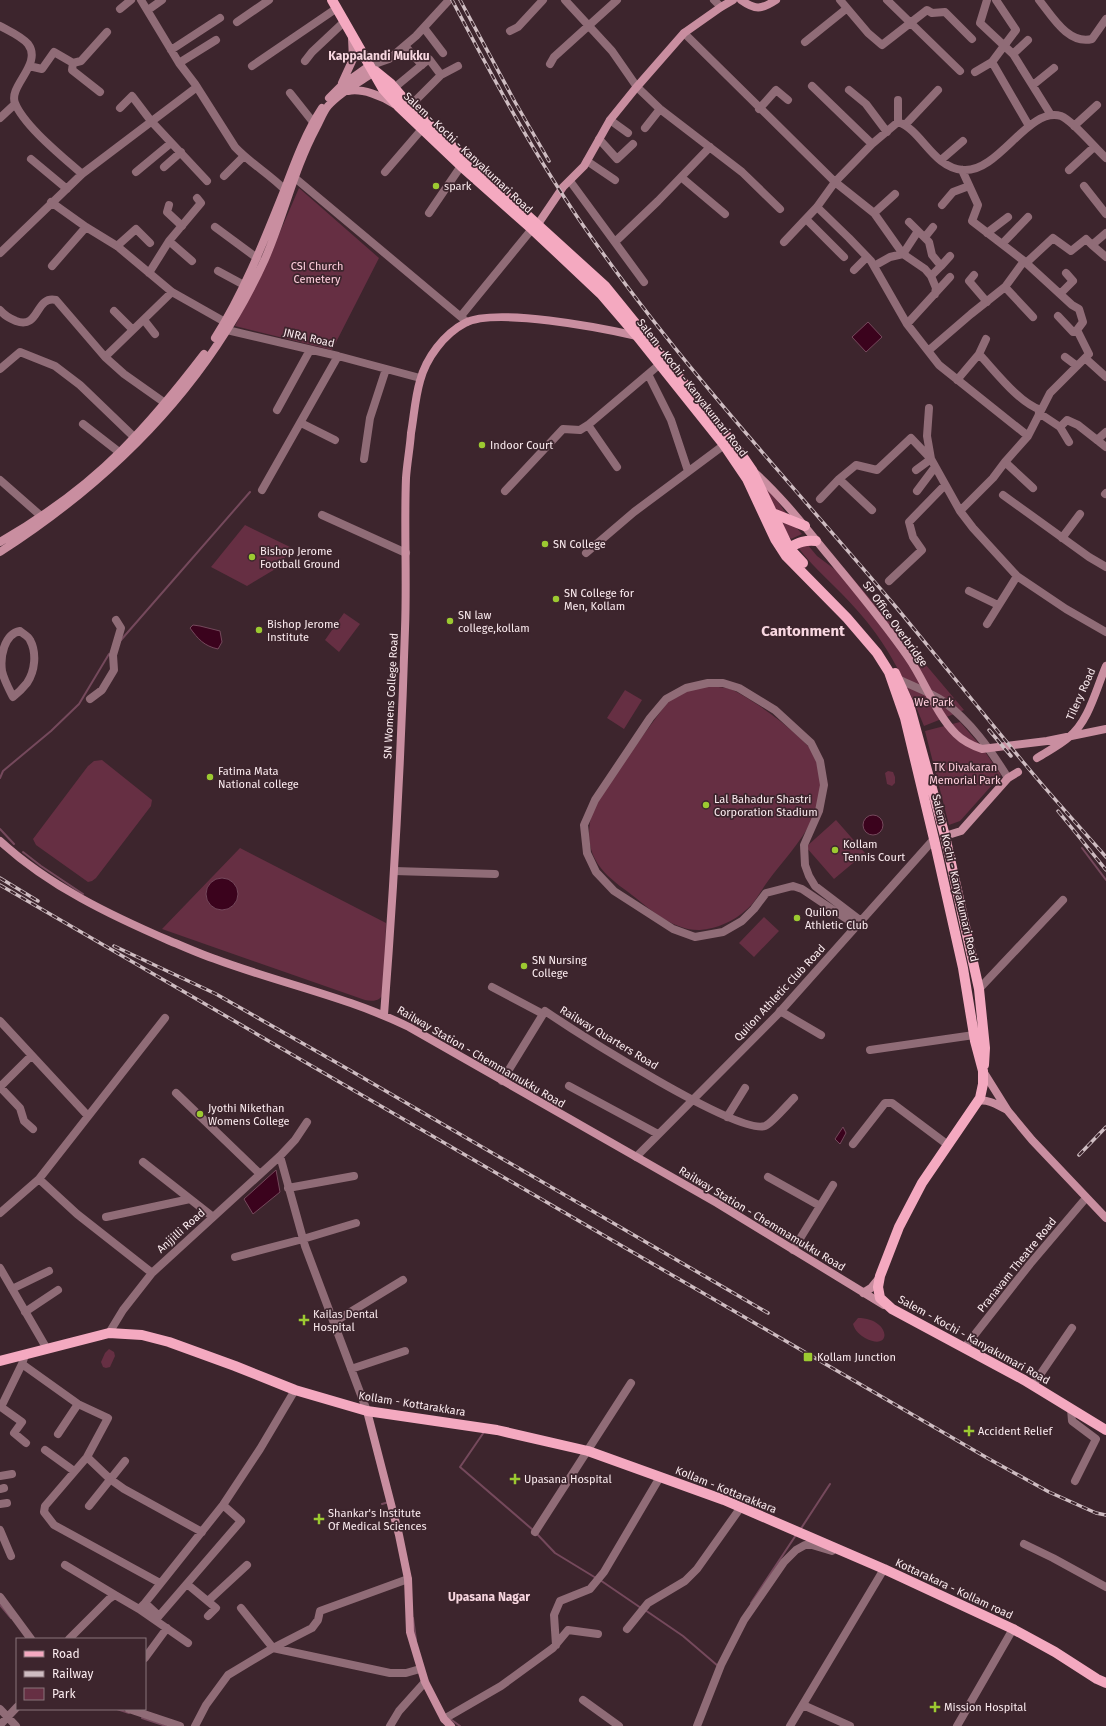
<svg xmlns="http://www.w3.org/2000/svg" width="1106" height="1726" font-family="'Fira Sans',sans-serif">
<rect width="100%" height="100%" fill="#3d252d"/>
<!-- green -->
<path fill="#662f43" d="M299,188L379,258L332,350L235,326L267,262Z
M768,488L786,513H777L765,489Z
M785,522L794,525L802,534L791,539L784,530L782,524Z
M245,525L292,548L277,568L247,586L211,567Z
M807,544L817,556L837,571L844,568L964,710L924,726C907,683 887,643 856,609C837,587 815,570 797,546Z
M344,613L360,624L339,652L325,640Z
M710,686C716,687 724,687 730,689C751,697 805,737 816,756C819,761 822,782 822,788C822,795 815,814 812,820C801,842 782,862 768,881C761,890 755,903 746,910C734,921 716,929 700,930C671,931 646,905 624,889C588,863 583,842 595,800L670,699L684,691Z
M625,690L642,700L624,729L607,718Z
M960,722L981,746L1001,775L960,821L949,825L925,731Z
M102,760L152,800L151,806L96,878L92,881L88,882L36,845L33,839L88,766L94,761Z
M888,771L893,772L895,777V783L892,786L887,784L885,773Z
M836,820L865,853L834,879L806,847Z
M240,848L386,923L384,991C382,1001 373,1002 365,1000L162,929Z
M764,917L779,931L754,957L739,943Z
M858,1318C891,1318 893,1353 865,1338C860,1335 855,1331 853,1324Z
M109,1349L114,1352L115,1356L110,1367L106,1368L103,1367L101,1362L105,1353Z"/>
<!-- water -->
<path fill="#3b031d" stroke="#75495c" d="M868,322L882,337L866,352L852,337Z
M193,625L200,626L220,631L222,642L218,649C204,646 198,639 190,628Z
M863 825a10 10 0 1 1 20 0a10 10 0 1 1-20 0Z
M206 894a16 16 0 1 1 32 0a16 16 0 1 1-32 0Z
M843,1127L846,1133L840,1144L835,1139Z
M276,1170L280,1192L253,1214L244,1199Z"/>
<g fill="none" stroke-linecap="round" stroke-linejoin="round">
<!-- stream -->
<path stroke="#75495c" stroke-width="2" d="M121,640L250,492
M0,778L3,771L51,731L79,704L109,654
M0,829L14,844
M1082,848L1106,880
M23,852L41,866L83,894
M484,1432L460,1467L533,1530
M382,1504L389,1502
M800,1530L830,1484
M536,1533L555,1553L596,1578
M600,1580L641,1608
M751,1603L796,1535
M0,1605L11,1618
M645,1610L683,1636L718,1666
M413,1618L416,1640
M117,1709L129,1713
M142,1718L166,1726
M449,1718L460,1726"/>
<!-- street -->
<path stroke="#906c77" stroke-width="8" d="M141,0L179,63L195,84L235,147C250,163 269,174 284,189
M565,0L612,51L637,87L660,109L742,172L780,209
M714,0L721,7
M840,0L868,33L882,45L927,10L932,13L945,12L972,39
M887,0L960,71
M987,0L980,23L1013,54L1051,115
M996,0L1016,30L992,62L1029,126
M1039,0C1052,16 1068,45 1092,39L1106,19
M120,9L131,0
M148,10L162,0
M237,22L269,0
M0,26C9,31 21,36 28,44C43,64 8,86 15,103C24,126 63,157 82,174
M424,28L443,53
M510,31L518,27L543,0
M684,33L835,182L872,144L898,122C922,130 932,167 963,170C999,173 1028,106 1061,116C1072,120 1096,149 1106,158
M805,42L846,9
M405,46L422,65
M171,50L220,18
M1013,54L1028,40
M305,61L312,52L345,21
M73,63L72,70L100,92
M179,63L216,40
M550,64L554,57L617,0
M29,66L42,69L54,52L73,63L81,61L107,32
M252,66L337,8
M369,66L389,59L416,36L449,0
M975,72L992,62
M441,75L458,66
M1033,85L1054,68
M812,86L872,144
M394,88L429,59L441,75L410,106
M849,90L866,104L887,132
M290,93L313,122
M120,108L132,96L151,121L207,181
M759,109L776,90L788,100
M0,118L15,104
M610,120L628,133
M898,122V100
M905,125L938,90
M1074,126L1097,105
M645,128L660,109
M599,139L617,159L633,144
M31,159L67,189
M941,160L963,141
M587,161L615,180
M164,167L181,152
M1069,170L1094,147
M136,172L171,143
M385,172L422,129
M224,176L244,156
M681,177L725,214
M295,178L467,322
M570,181L644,282
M1084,186L1106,214
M51,202L86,227L117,246L172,292L225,322
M169,205L167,212L182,226
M942,205L953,192L969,186
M817,207L849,238L871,261L907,324L939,365L1028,436
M429,213L461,166
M874,213L895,194
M806,219L844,257
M909,222L929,242L932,255L941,266L931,276L936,288L935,294
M215,227L257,258
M987,233L1008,217
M925,237L933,227
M169,241L192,261
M615,242L658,201L710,147
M784,242L817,207L835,182L874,213L903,254L925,269L931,276
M1002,244L1028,217
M1092,245L1106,257
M117,246L136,229L150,243
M0,253L82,174L197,87
M1026,263L1053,238L1071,251L1086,239L1092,245L1106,233
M52,266L86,227
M874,266L890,257L903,254L918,231
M941,266L950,256
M854,270L867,257
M218,271L244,285
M149,273L169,241L201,203L197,198
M974,275L969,281L987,302
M1005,287L1033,317
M1060,294L1073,281L1066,273
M0,310C5,316 9,318 16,321C40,330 35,295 56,300L105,357L124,374L165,403
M114,311L132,329
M461,316L532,229
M1058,316L1073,332H1078
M144,320L155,334
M907,324L950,277
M227,330L338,356L420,378
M928,351L971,314L1005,287L1024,261
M979,354C995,371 1019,403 1041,410
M105,357L172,292
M1065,357L1077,366
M1085,358L1106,377
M0,369L20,352L55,366L80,385L134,437
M648,374L671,420L688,471
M957,380L979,354L986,339
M929,408L927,436L931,459L960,511L973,528L1017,576L1066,609L1106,632
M277,410L310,350
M1039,413L1060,427L1067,420L1078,425L1106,447
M301,423L335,440
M83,424L119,452
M588,425L617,467
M1060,427L1069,442
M1097,440L1106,432
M364,459L370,418L386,369
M1005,462L1033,488
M839,479L872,510
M0,480L41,516
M262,490L338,356
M505,491L563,429L580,430L588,425L660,364
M917,491L935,467
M1105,494L1106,493
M1003,495L1089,557L1106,567
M820,499L839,479L856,465L877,470L911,438L931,459L916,470
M960,511L993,478L1005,462L1028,436L1050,393L1089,354L1077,330L1083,322L1079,309L1072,305L1024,261L972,221L978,205L962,170
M322,515L406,553
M1062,538L1080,514
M586,553L634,512L724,445
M889,581L922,550L913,537L909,522L945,485
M969,591L998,605
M987,624L1017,576
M20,631C23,634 28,636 30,640C37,653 35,671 27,683C23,688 18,693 13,697C9,689 4,680 2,671C0,657 4,634 20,631Z
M898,679C912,686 930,692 943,701C971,722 990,749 1008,778
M90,699L102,690L114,670L113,655L121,628L116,620
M394,871L495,874
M857,926L802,889L793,886L766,893L754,909L742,921L723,932L695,937L673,929L614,891L596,872L587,853L584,825L595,800L650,718L666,699L686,688L708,683H723L739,688L775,710L811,743L820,761L824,785L819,811L804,845L805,865L809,876L815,886L861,921
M492,987L543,1014
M979,989L1063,900
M780,1011L821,1035
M0,1021L88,1116
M870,1050L974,1035
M502,1081L545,1011C576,1032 737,1135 765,1126C771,1124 788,1104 794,1098
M569,1086L658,1134
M0,1087L20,1108L24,1121L33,1129
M0,1087L31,1056
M176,1093L260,1174
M727,1117L745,1088
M853,1144L885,1103H892L948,1145
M280,1156L305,1246L367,1411
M636,1157L778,1014L934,839
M143,1162L213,1217
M768,1177L820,1206
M39,1179L77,1214L152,1273
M288,1188L354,1176
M0,1213L39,1179L165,1018
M106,1217L190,1199
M793,1250L833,1185
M235,1257L303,1239L356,1223
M0,1268L47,1349
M12,1289L49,1271
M25,1312L58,1290
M334,1322L403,1280
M109,1333L123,1310L152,1273L280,1156L295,1140L307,1122
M965,1347L1030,1264L1086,1198
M25,1355L22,1364L78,1404L108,1418L87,1457L45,1506L44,1512L54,1525L160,1583
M22,1364L1,1407L22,1422L14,1433L26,1443
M351,1369L405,1351
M1033,1385L1072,1328
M1071,1409L1072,1421L1096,1439L1075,1481
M58,1434L78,1404
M45,1450L74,1471
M87,1457L110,1479L124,1489L202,1532
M0,1476L12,1474
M0,1489L4,1488
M0,1504L7,1503
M89,1506L125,1461
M0,1530L11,1556
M535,1532L631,1383
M1024,1544L1053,1558L1106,1587
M65,1565L115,1595
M187,1584L216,1608L208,1616
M0,1597L31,1639
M208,1601L247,1565
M145,1603L159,1616L241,1521L223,1505
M241,1608L273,1648L390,1673H406L420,1669
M139,1609L188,1643
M627,1629L648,1603L685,1581L697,1569L741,1507
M69,1639L109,1599L115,1595L139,1609L145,1603L223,1505L260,1449L295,1390
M556,1645L554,1615L560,1601L590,1589L604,1572L660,1477
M145,1658L167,1628
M583,1700L619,1726
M803,1705L850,1726
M0,1709L16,1726
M129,1709L180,1726
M444,1719L501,1686L553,1648L568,1630L598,1634
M0,1725L17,1707
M195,1726L206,1705L228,1675L273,1648L312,1628L318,1620L320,1611L408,1579
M390,1726L399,1711L425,1682
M697,1726L721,1665L744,1620L784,1562L796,1550L805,1545H812L832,1551
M790,1726L884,1569
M957,1726L1013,1629"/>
<!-- secondary -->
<path stroke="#c98ea0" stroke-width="8" d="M741,0C755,10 761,10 776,0
M342,83L353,59L352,38
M348,91C362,88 382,96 394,104
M329,98L341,86L369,66
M538,224L563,187L584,166L610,120L635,89L684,33L721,7L733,0
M215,338C244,292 264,241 284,191C295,162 305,134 322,108
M754,472C782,497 805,527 829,556C856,589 883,621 908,657C925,681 935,713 956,734C963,741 973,746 982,749L1047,741L1106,729
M0,542C43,517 86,486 121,451C151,421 178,388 204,354
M0,552C113,479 209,383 265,259C284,216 294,169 316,128C320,121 323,112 328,106C340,92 358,83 373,73
M1037,758C1048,751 1060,745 1069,737C1089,721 1096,689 1106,666
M945,836L961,831L1008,778L1018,772
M0,841C49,886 110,915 170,941C185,947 200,954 215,959C279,983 348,997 409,1027L717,1203L884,1305
M384,1015C394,886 401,758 405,629C407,578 404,528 406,478C407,463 410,448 411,433C414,416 415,398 420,381C426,358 444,334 465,323C495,307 602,328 637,336L638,334
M983,1071L1008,1111L1032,1140L1106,1218
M978,1101C989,1099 997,1105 1007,1110
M863,1293L871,1288L880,1277
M367,1411L399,1535L408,1579L410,1632L425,1682L444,1719L451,1726"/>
<!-- primary -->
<path stroke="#f4a9c0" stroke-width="10" d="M332,0L383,89L399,107L461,166L532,229L601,294L637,336L724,445L747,479L775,539L786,556L847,618L877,653L889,672L905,718L934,839L963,968L975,1041L983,1071V1084L980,1098L922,1183L899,1227L880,1276L878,1287L880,1298L892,1309L1024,1380L1106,1430
M375,71L391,84L410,106L473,166L605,286L739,451L752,470L789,548L803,563
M770,512L805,526
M789,548C799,542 805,540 816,541
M895,673L909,704L945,836L979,989L985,1048L984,1065
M0,1361L109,1333L142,1335L169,1342L235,1366L295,1390L367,1411L497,1430L588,1451L724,1500L884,1569L1013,1629L1055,1652L1097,1679L1106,1683"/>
<defs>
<path id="rail" d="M452,0C497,86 544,173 602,252C691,377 797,490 896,607C939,659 981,711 1024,763C1050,795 1079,826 1106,857
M460,0L515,102L549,161
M989,730L1011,756
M1058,811L1106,870
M0,878L38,901
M0,885L989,1459L1049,1492L1096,1513L1106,1515
M114,946L216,994L353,1072L768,1313
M1079,1155L1106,1127"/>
</defs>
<!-- rail casing -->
<use href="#rail" stroke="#cebcc1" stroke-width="3.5"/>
<!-- rail -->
<use href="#rail" stroke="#3d252d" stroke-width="2" stroke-dasharray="6" stroke-linecap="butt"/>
</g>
<!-- markers -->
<g fill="#9cca31" stroke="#3d252d" stroke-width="1.5">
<circle cx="436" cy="186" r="4"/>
<circle cx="482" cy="445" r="4"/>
<circle cx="545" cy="544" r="4"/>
<circle cx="252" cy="557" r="4"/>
<circle cx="556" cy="599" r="4"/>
<circle cx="450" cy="621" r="4"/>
<circle cx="259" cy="630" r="4"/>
<circle cx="210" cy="777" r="4"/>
<circle cx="706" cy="805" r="4"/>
<circle cx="835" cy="850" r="4"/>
<circle cx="797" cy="918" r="4"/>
<circle cx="524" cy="966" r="4"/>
<circle cx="200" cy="1114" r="4"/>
<path d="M302 1314h4v4h4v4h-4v4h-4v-4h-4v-4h4z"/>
<rect x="803" y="1352" width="10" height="10" rx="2"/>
<path d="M967 1425h4v4h4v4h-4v4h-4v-4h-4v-4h4z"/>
<path d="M513 1473h4v4h4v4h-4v4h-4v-4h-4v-4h4z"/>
<path d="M317 1513h4v4h4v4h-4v4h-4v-4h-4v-4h4z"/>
<path d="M933 1701h4v4h4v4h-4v4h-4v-4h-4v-4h4z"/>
</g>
<g text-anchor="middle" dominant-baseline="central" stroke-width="3.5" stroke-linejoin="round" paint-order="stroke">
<!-- street labels -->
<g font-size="11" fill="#fbebef" stroke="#3d252d">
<text transform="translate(468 153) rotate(43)">Salem - Kochi - Kanyakumari Road</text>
<text transform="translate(309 338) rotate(13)">JNRA Road</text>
<text transform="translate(692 388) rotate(52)">Salem - Kochi - Kanyakumari Road</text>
<text transform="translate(895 624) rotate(54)">SP Office Overbridge</text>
<text transform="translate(1081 694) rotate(-66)">Tilery Road</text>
<text transform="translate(391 696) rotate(-87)">SN Womens College Road</text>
<text transform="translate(955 878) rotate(77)">Salem - Kochi - Kanyakumari Road</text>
<text transform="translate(780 993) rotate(-47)">Quilon Athletic Club Road</text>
<text transform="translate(609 1038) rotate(31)">Railway Quarters Road</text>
<text transform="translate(481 1057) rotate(30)">Railway Station - Chemmamukku Road</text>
<text transform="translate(762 1219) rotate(31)">Railway Station - Chemmamukku Road</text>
<text transform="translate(181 1231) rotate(-42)">Anjjilli Road</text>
<text transform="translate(1017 1265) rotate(-51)">Pranavam Theatre Road</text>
<text transform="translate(974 1340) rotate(29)">Salem - Kochi - Kanyakumari Road</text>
<text transform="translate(412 1404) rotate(9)">Kollam - Kottarakkara</text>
<text transform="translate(726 1490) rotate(22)">Kollam - Kottarakkara</text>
<text transform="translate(954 1589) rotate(25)">Kottarakara - Kollam road</text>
</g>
<!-- poi labels -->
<g font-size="11" fill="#fbebef" stroke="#3d252d" text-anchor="start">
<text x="444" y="186">spark</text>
<text x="490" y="445">Indoor Court</text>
<text x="553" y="544">SN College</text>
<text x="260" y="551">Bishop Jerome<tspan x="260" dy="13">Football Ground</tspan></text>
<text x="564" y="593">SN College for<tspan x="564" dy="13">Men, Kollam</tspan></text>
<text x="458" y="615">SN law<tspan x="458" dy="13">college,kollam</tspan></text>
<text x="267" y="624">Bishop Jerome<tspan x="267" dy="13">Institute</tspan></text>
<text x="218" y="771">Fatima Mata<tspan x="218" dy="13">National college</tspan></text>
<text x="714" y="799">Lal Bahadur Shastri<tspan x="714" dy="13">Corporation Stadium</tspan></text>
<text x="843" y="844">Kollam<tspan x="843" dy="13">Tennis Court</tspan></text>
<text x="805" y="912">Quilon<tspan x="805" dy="13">Athletic Club</tspan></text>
<text x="532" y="960">SN Nursing<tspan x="532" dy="13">College</tspan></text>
<text x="208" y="1108">Jyothi Nikethan<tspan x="208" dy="13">Womens College</tspan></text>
<text x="313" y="1314">Kailas Dental<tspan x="313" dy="13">Hospital</tspan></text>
<text x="817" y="1357">Kollam Junction</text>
<text x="978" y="1431">Accident Relief</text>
<text x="524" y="1479">Upasana Hospital</text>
<text x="328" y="1513">Shankar's Institute<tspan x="328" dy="13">Of Medical Sciences</tspan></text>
<text x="944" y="1707">Mission Hospital</text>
</g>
<!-- park labels -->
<g font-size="11" fill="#ffcfdd" stroke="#3d252d">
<text x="317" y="266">CSI Church<tspan x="317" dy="13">Cemetery</tspan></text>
<text x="934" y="702">We Park</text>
<text x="965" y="767">TK Divakaran<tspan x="965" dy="13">Memorial Park</tspan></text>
</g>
<!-- neighbourhood labels -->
<g font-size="12" font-weight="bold" fill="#f8d7e0" stroke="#3d252d">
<text x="379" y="56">Kappalandi Mukku</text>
<text x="489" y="1597">Upasana Nagar</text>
</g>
<!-- district labels -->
<g font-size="15" font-weight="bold" fill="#f8d7e0" stroke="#3d252d">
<text x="803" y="631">Cantonment</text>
</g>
</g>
<!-- legend -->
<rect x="16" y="1638" width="130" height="72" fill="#3d252d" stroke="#89747b"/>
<rect x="24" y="1651" width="20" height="6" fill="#f4a9c0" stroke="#89747b"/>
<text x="52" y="1658" font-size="12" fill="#fbebef">Road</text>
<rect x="24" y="1671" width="20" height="6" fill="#cebcc1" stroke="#89747b"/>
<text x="52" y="1678" font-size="12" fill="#fbebef">Railway</text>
<rect x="24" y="1688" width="20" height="12" fill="#662f43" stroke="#89747b"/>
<text x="52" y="1698" font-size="12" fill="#fbebef">Park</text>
</svg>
